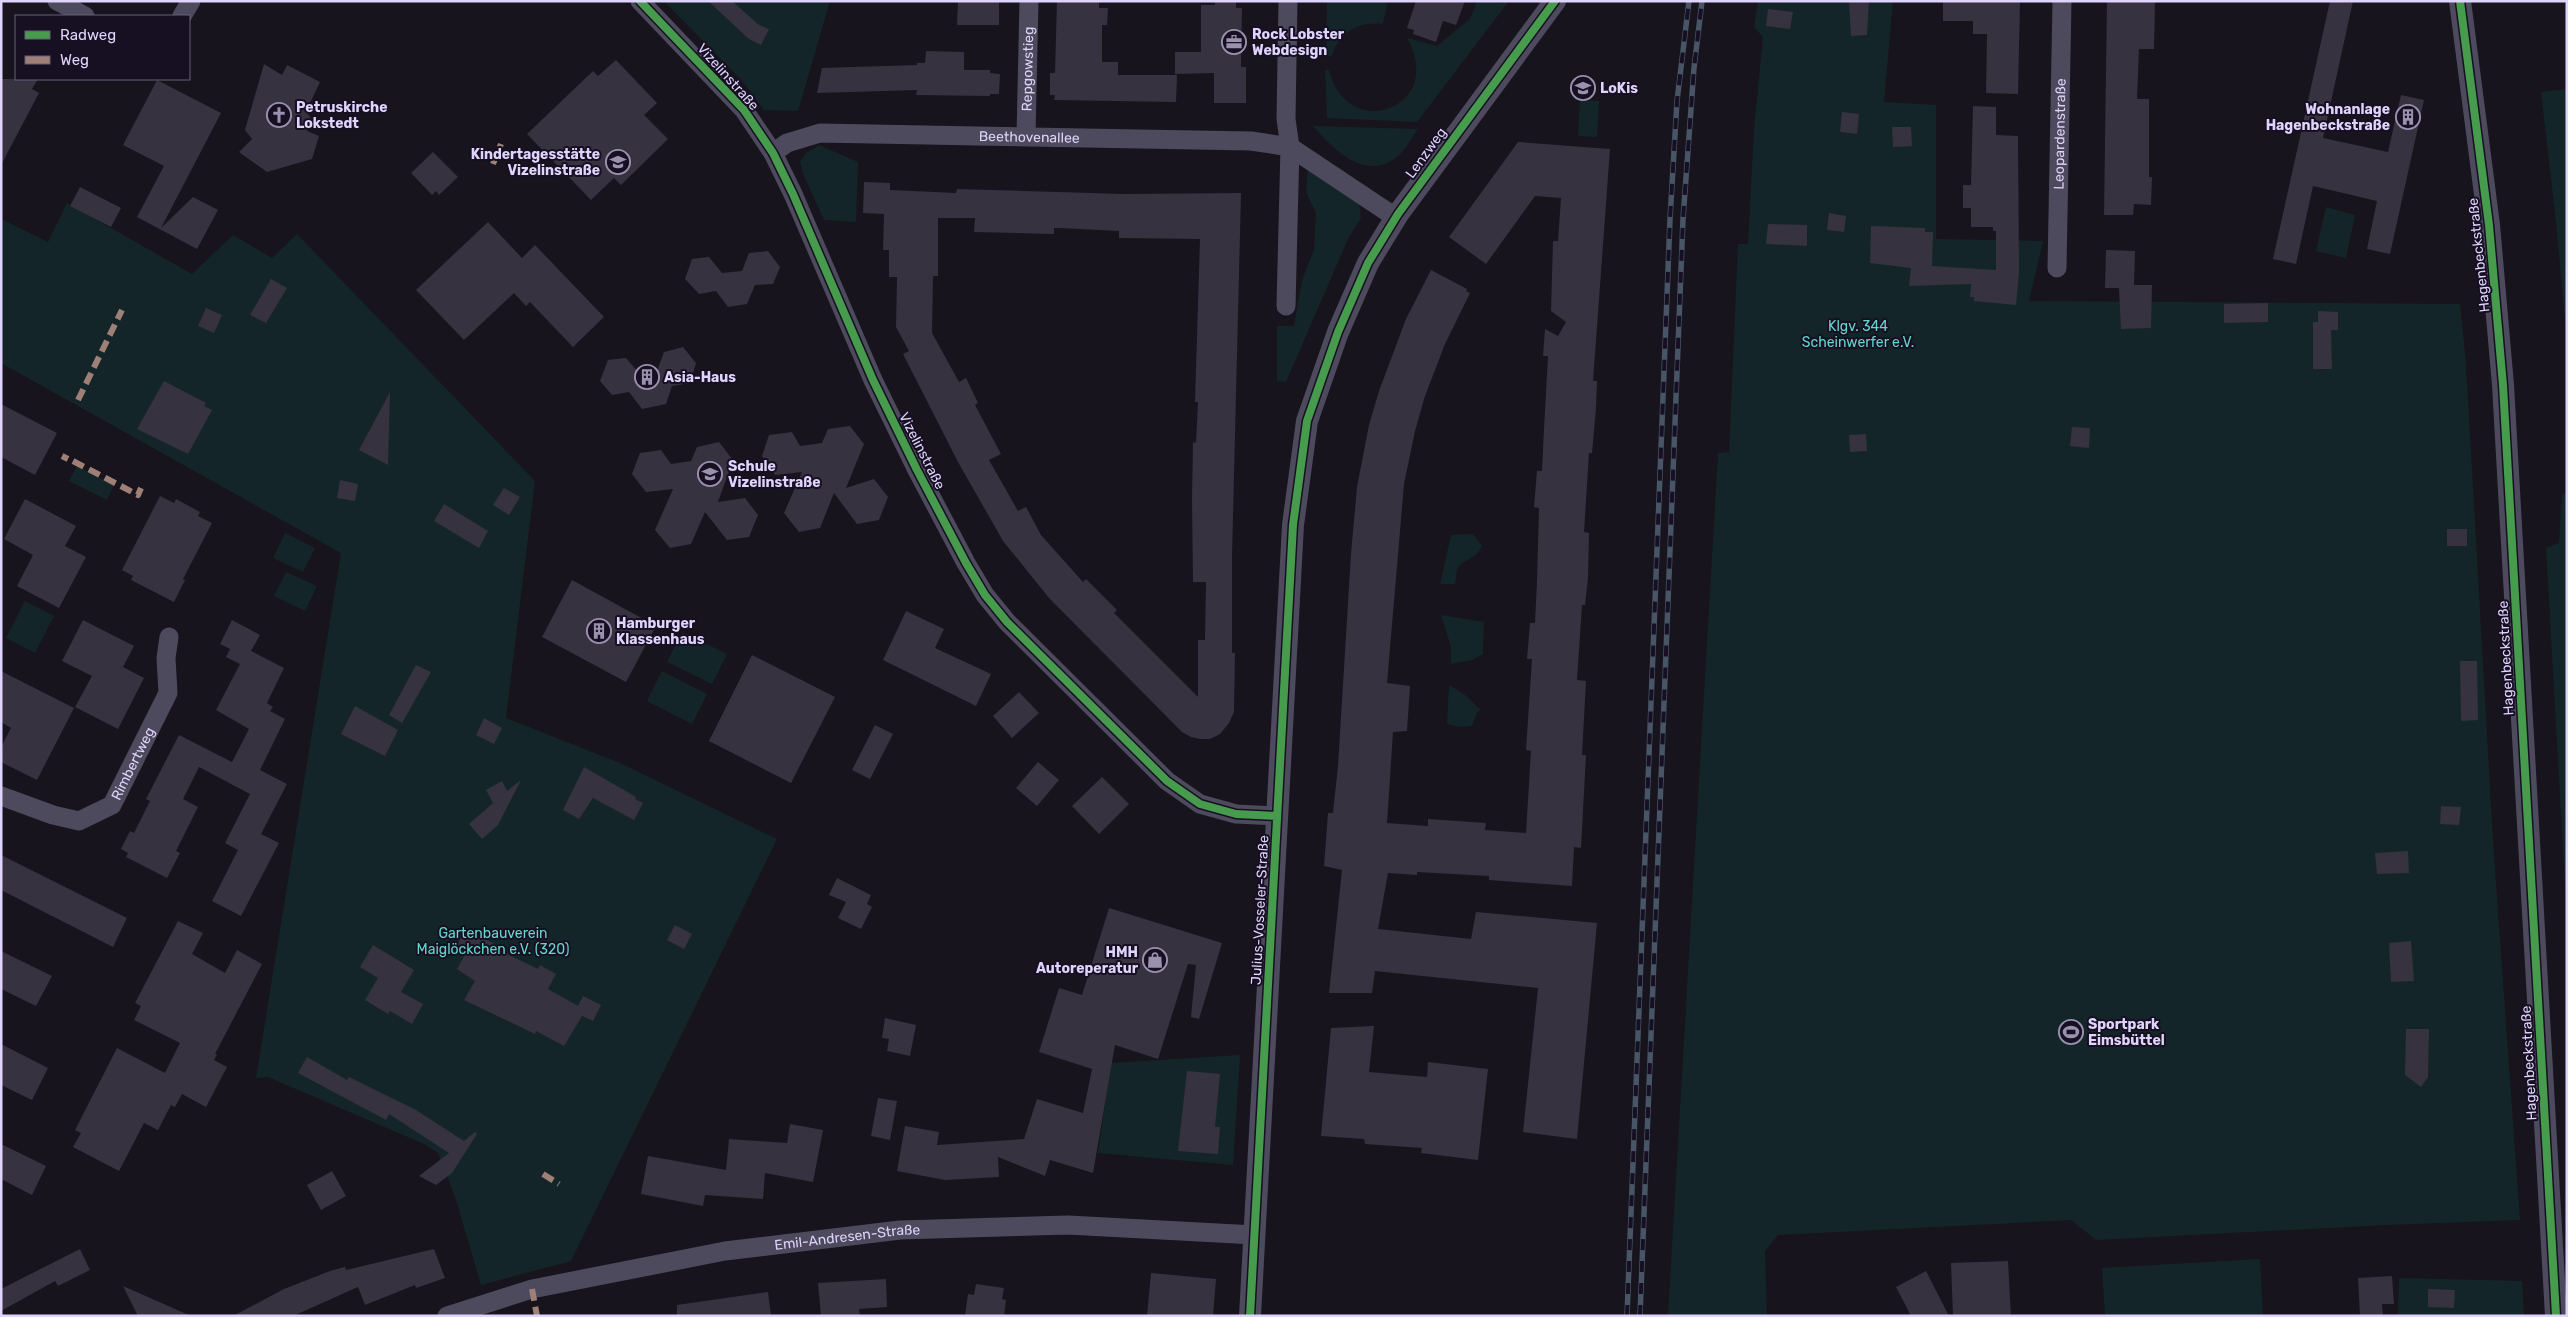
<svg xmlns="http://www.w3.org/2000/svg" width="2568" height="1317" font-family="Rubik,sans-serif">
<rect width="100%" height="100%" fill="#17141e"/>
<!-- green -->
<path fill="#142529" d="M664,1H830L798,111L764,110L743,82Z
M1327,1H1388L1383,24C1356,21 1340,33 1331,57L1326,55Z
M1477,1H1509L1417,122L1327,118L1325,70H1329C1347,144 1447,108 1407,38L1437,46L1470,19Z
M1758,1H1893L1884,102L1936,105V239L2043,241L2029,301L2460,304L2466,364L2493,841L2520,1220L2387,1225L2096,1240L2071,1220L1778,1235L1765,1251L1767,1316H1668L1718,453L1729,452L1738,244H1748L1754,129L1763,37L1754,27Z
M2567,89V341L2556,222L2541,92Z
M1580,100L1599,101L1597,137L1578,136Z
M1313,126L1418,129C1412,138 1405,150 1397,157C1365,182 1334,150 1313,126Z
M819,145L858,162L856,222L824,220L804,176L800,162L806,153Z
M1308,169L1359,203L1361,218L1348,239L1286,382L1277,381V326H1294L1302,280L1314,250L1316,213L1306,192Z
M67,203L192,274L233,235L272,258L297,234L535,481L506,718L620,763L777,839L571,1261L481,1285L456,1200L438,1153L424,1144L268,1077L256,1078L341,553L1,363V219L48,242Z
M2326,207L2355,215L2346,258L2316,251Z
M77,466L114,485L107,500L69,481Z
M2567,492V920L2546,548L2559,543L2562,495Z
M285,533L315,548L303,572L273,558Z
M1473,534L1482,546C1475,561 1462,559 1458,568C1456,572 1456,579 1455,584H1440L1451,535Z
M286,572L317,586L305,611L274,596Z
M25,601L54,616L35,653L6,638Z
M1441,615L1484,622L1483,654L1472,660L1451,664V647Z
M682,632L727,654L712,684L667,662Z
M662,671L707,694L692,724L647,701Z
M1449,685L1464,694L1481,710L1477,712L1472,726L1460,727L1447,724Z
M1240,1055L1233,1165L1098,1153L1111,1063Z
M2260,1259L2263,1316H2105L2102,1268Z
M2399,1278L2522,1281L2524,1316H2398Z"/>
<!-- building -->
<path fill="#363240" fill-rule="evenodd" d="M708,1H732L759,25L769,29L761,45L749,39Z
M958,1H999V25H957Z
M1057,1H1099V8H1108L1107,25H1102V62H1118V75H1177L1176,102L1054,100L1055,95H1050V73H1055Z
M1215,1H1236V8H1242L1241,67H1246V103H1214V73L1175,74V52H1201V5H1215Z
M1416,1H1465L1456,25L1443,21L1436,42L1413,34L1414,30L1407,28Z
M1849,1H1869L1867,35L1851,36Z
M1943,1H2020L2018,94L1986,93L1987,34H1973V21H1943Z
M2107,1H2155L2154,49H2139L2137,99H2149V177H2152L2151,205L2134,204L2133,215H2104Z
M2330,1H2353L2323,138L2388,152L2401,95L2424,100L2390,254L2367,249L2377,201L2313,186L2296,264L2273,259Z
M1768,9L1793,12L1790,29L1766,26Z
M926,51L964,52V70H990V73L1000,74L999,94H990V96L916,95L917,90L817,93L822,68L917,65V63H925Z
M616,60L657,103L644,115L668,139L621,185L614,178L591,200L527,134L593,71L598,76Z
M264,64L282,75L287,65L320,82L310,103L304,109L313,121L307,131L319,136L312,159L267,172L239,152L252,139L245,130Z
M1,79H38L32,89L39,93L1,165Z
M157,80L221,113L161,228L193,197L218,210L197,249L137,217L164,166L123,145Z
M1973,106L1996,107V135L2018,136L2019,272L2016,305L1974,301V297H1970L1971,284L1909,286L1911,268L1870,263L1871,226L1925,228V232H1933L1932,266L1996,270V231H1993V227H1971V208H1963V185H1971Z
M1842,112L1859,114L1857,134L1840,132Z
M1892,127H1911L1912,146L1893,147Z
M1518,142L1610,149L1593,381H1597L1596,408L1592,453H1589L1584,532L1589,533L1588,578L1585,605H1582L1577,680L1586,681L1582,755H1586L1581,848L1574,847L1572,886L1489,880V876L1417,872V875L1388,873L1378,929L1471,939L1476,912L1597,923L1577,1139L1523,1132L1538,988L1375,971L1372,993H1329L1342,870L1324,866L1328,813H1333L1338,766L1351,554L1357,487L1369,425L1379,391L1406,319L1431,270L1467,289L1466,291L1470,293L1445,344L1425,396L1415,431L1404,484L1387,683L1410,686L1407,731L1393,732L1387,823L1428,826V819L1486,823L1485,830L1526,833L1531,751L1526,750L1532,659H1527L1530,623H1535L1537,581L1539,508L1534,507L1537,471H1542L1544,429L1548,356H1543L1545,329L1558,336L1566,322L1551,311L1553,241H1558L1561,198L1535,196L1486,264L1449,237Z
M433,152L458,177L439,195L436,191L432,195L411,173Z
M864,182L890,183V190L956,193L957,189L1123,194L1241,193L1232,556V653H1235L1234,712L1229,723L1220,734L1210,739H1200L1191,737L1182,732L1049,598L1003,541L958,462L903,354L909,351L896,327L897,277H889V250H883L884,214L863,213ZM938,218H975L974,232L1054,234V228H1060L1119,231V238L1200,239L1195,402H1198L1196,443L1193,442L1192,498L1193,582H1206L1205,640H1198V697L1114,613L1117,610L1086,579L1083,582L1041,535L1026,507L1018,511L989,460L1001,454L975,405L978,403L966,378L959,382L932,333L933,276H938Z
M80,187L121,208L111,227L70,206Z
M1829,213L1846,216L1844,232L1827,230Z
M488,222L522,258L535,245L604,317L573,347L530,302L526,306L514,293L464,340L416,290Z
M1768,224L1807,225V246L1766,244Z
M2106,250L2135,251L2134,285H2152L2151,328L2121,329L2119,288H2105Z
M768,251L780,267L773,284L755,285L747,304L728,307L716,291L699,294L685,279L692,259L709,257L722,273L742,271L749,253Z
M271,279L287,288L266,323L250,315Z
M2268,303V322L2224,323V304Z
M206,308L222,315L214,333L198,326Z
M2318,311L2338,312V330H2331L2332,369H2313V322H2318Z
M683,347L696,363L690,383L672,386L666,404L642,409L629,392L612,395L600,381L608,360L626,358L651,387L664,352Z
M164,381L206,403L204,406L212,410L188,454L137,429Z
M390,392L388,465L359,450Z
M1,404L57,433L35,475L1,457Z
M850,426L864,444L846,488L874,479L888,497L879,520L857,524L834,493L820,528L799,532L784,513L802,472L775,475L762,456L769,435L792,432L800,446L822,443L828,429Z
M2072,427L2090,428L2089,448L2070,446Z
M1866,434L1867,451L1850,452L1849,435Z
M719,442L733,460L718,502L745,498L758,515L749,537L727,540L705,512L691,544L670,548L655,530L673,489L646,492L632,474L640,453L661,450L671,464L691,461L697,447Z
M340,480L358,484L355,501L337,498Z
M504,488L520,497L509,515L493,505Z
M160,496L174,503L176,499L200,512L198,516L212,523L183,579L185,580L174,602L131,580L133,576L122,570Z
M25,499L76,526L65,546L86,557L59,608L17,586L33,555L4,539Z
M444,504L488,531L479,548L434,521Z
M2447,529H2467V546H2447Z
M572,580L656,626L626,682L542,637Z
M906,611L944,629L935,648L991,674L976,706L883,660Z
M83,620L134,646L123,667L144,678L118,729L75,707L92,676L62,661Z
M232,620L260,635L251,651L284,668L267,703L273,707L270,711L285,719L260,770L287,784L261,834L279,843L241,916L212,901L238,850L225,843L250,794L199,767L183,799L198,807L176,851L180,853L167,878L126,857L128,853L121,849L130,831L134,833L150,801L146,799L179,735L232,762L249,729L216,710L240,664L226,657L230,649L220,644Z
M752,655L835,697L791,783L709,741Z
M2460,661H2477L2478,720L2461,721Z
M416,665L431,672L402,723L389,715Z
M1,671L74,708L37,780L1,762V747L11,728L1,722Z
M1019,692L1039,713L1012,738L993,716Z
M355,706L398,730L385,756L341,734Z
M484,718L502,728L494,744L476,735Z
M875,725L893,734L870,779L852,770Z
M1038,762L1059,780L1037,806L1016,788Z
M584,767L636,797L635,799L643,803L634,820L593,798L579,819L563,810Z
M1102,777L1129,804L1099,834L1072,806Z
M521,780L498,825L482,839L469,824L493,803L486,790L502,781L507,791Z
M2441,806L2461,807L2459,825L2440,824Z
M2408,851L2409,873L2377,874L2375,853Z
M1,855L127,918L113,947L1,890Z
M837,878L871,895L867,904L872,907L861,929L838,918L846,902L829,895Z
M1109,908L1222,943L1199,1019L1191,1017L1196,965L1188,964L1158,1059L1115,1045L1093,1173L1050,1160L1045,1176L998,1157L999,1177L945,1180L897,1171L905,1126L939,1132L937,1145L1024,1139L1037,1099L1083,1113L1092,1069L1039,1052L1059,988L1082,995Z
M178,921L203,933L192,954L225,973L237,950L262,964L215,1054H217L214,1060L227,1067L206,1107L182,1094L175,1107L171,1105L158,1130L144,1123L119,1171L73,1147L81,1133L75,1130L117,1048L165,1073L180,1043L134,1020L141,1006L135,1003Z
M675,925L692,934L684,949L667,940Z
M466,929L502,948L501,951L538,969L540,965L556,974L548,989L578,1006L583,996L601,1005L593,1021L582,1016L564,1046L536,1031L535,1034L464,1000L475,981L457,969L467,951L457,945Z
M2411,941L2414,981L2391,982L2389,943Z
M373,945L414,970L401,992L423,1004L412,1024L390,1011L388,1014L365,1000L378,978L360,967Z
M1,951L52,976L36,1006L1,989Z
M885,1018L916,1025L910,1056L887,1051L889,1039L882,1038Z
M1374,1026L1369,1072L1427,1077L1428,1062L1488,1069L1478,1160L1421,1153L1422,1148L1365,1144L1364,1139L1321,1136L1331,1028Z
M2406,1029H2429L2428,1077L2421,1087L2405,1075Z
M1,1044L48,1068L32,1100L1,1085Z
M307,1057L347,1080L349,1077L416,1110L464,1141L475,1132L477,1134L452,1173L436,1185L419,1176L449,1153L389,1114L386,1120L298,1073Z
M1187,1071L1220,1074L1215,1127H1220L1218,1154L1178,1151Z
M878,1098L897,1101L890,1140L871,1136Z
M790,1124L823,1130L813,1182L765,1173L763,1199L705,1195L703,1206L641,1194L648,1156L726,1170L729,1139L787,1143Z
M1,1144L46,1166L32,1195L1,1179Z
M332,1171L346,1196L321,1210L307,1185Z
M80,1249L90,1270L58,1286L55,1281L1,1311V1289Z
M434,1249L445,1278L416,1288L415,1285L365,1305L358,1287L293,1316H233L284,1289L330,1271L345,1267L346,1270Z
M2008,1261L2011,1316H1953L1951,1263Z
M1926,1271L1949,1316H1911L1896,1287Z
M1151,1273L1216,1279L1213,1316H1147Z
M2392,1276L2394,1304H2382L2383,1316H2360L2358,1278Z
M886,1279L887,1307L859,1309L860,1316H821L818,1283Z
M976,1284L1004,1288L1002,1299L1006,1300L1004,1316H965L968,1294L974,1295Z
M123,1286L191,1316H138Z
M2428,1289L2455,1290L2454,1308L2428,1307Z
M768,1292L771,1316H677V1305Z"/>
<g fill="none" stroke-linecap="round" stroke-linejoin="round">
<!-- minor -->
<g stroke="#4d4a5d" stroke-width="19">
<path d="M57,1L85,16"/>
<path d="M640,1L744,110L773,153L793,194L873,380L917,470L966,563L985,595L1007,622L1167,781L1200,804L1236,814L1277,816"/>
<path d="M1288,1L1286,119L1290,147L1395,217"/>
<path d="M182,16L191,1"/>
<path id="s1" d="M1026,135L1029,1"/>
<path id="s2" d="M773,153L787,143L820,133L1251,141L1290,147L1286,306"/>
<path id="s3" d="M2057,268L2062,1"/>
<path id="s4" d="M1,796L53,815L79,821L112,805L168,693L166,658L169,637"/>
<path id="s5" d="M447,1316L532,1289L725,1251L900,1230L1068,1225L1255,1235"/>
</g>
<!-- tertiary -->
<path stroke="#4d4a5d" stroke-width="22" d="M2460,1L2489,225L2503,385L2556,1316
M1250,1316L1293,525L1307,421L1338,332L1368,263L1398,214L1555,1"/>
<defs>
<path id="rail" d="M1627,1316L1670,219L1677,101L1689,1
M1640,1316L1683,219L1694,68L1702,1"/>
</defs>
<!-- rail casing -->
<use href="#rail" stroke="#475566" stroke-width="5.5"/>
<!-- rail -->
<use href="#rail" stroke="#161022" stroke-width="4" stroke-dasharray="11" stroke-linecap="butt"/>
<!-- quiet -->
<path stroke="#9e8076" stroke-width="6" stroke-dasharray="12 6" stroke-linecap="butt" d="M493,164L501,144
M78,400L122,310
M62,456L68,459
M73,461L138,495L141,488
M543,1174L559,1184
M532,1289L537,1316"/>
<defs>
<path id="cycleway" d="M640,1L744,110L773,153L793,194L873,380L917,470L966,563L985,595L1007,622L1167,781L1200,804L1236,814L1277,816
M2460,1L2489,225L2503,385L2556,1316
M1250,1316L1293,525L1307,421L1338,332L1368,263L1398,214L1555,1"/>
</defs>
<!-- cycleway casing -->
<use href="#cycleway" stroke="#161022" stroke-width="11"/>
<!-- cycleway -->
<use href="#cycleway" stroke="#469c4c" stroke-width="8"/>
</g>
<!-- icons -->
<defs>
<symbol id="office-ring" viewBox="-11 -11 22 22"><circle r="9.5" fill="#161022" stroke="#9991ae" stroke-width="1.5"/><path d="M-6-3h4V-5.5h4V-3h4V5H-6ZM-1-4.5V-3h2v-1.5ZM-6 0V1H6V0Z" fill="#9991ae"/></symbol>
<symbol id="school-ring" viewBox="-11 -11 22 22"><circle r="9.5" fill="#161022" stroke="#9991ae" stroke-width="1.5"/><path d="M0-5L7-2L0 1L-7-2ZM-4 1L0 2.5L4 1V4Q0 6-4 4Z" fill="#9991ae"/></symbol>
<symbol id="church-ring" viewBox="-11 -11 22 22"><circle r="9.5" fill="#161022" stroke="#9991ae" stroke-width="1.5"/><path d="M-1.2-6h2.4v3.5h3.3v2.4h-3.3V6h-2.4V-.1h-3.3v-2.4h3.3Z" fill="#9991ae"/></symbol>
<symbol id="building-ring" viewBox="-11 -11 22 22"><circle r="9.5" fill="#161022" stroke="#9991ae" stroke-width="1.5"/><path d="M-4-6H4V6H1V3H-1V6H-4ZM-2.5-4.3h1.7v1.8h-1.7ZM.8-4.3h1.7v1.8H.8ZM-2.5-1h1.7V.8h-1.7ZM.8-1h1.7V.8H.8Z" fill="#9991ae"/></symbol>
<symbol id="shop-ring" viewBox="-11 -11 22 22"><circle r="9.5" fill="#161022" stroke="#9991ae" stroke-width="1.5"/><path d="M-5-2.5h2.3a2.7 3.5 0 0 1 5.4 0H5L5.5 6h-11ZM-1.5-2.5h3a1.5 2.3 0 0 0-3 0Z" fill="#9991ae"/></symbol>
<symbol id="stadium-ring" viewBox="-11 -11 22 22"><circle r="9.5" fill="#161022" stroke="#9991ae" stroke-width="1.5"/><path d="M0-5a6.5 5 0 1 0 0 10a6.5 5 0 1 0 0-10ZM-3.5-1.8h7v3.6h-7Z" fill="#9991ae"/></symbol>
</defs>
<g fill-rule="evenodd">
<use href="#office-ring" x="1220" y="28" width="28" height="28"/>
<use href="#school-ring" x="1569" y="74" width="28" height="28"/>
<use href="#church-ring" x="265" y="101" width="28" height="28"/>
<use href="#building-ring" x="2394" y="103" width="28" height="28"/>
<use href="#school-ring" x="604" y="148" width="28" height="28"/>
<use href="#building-ring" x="633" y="363" width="28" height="28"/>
<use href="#school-ring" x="696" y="460" width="28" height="28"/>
<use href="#building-ring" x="585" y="617" width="28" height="28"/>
<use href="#shop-ring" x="1141" y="946" width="28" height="28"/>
<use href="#stadium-ring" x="2057" y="1018" width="28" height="28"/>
</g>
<g text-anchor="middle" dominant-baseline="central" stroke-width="4" stroke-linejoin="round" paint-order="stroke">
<!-- poi labels -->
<g font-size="14" font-weight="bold" fill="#dfd4fb" stroke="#161022" text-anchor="start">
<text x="1252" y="34">Rock Lobster<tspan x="1252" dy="16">Webdesign</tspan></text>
<text x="1600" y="88">LoKis</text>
<text x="296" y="107">Petruskirche<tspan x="296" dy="16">Lokstedt</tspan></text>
<text x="2390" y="109" text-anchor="end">Wohnanlage<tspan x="2390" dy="16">Hagenbeckstraße</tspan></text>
<text x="600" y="154" text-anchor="end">Kindertagesstätte<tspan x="600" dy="16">Vizelinstraße</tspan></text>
<text x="664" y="377">Asia-Haus</text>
<text x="728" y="466">Schule<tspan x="728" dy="16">Vizelinstraße</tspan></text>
<text x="616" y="623">Hamburger<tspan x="616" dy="16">Klassenhaus</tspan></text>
<text x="1138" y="952" text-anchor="end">HMH<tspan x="1138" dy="16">Autoreperatur</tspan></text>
<text x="2088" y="1024">Sportpark<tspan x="2088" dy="16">Eimsbüttel</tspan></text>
</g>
<!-- street labels -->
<g font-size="14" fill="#dfd4fb" stroke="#161022">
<text stroke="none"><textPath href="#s1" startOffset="66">Repgowstieg</textPath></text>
<text transform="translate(728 77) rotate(48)">Vizelinstraße</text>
<text stroke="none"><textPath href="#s3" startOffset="134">Leopardenstraße</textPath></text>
<text stroke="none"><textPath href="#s2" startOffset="261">Beethovenallee</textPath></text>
<text transform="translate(1426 153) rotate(-54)">Lenzweg</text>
<text transform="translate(2479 255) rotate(-96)">Hagenbeckstraße</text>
<text transform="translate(922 451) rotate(63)">Vizelinstraße</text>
<text transform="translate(2506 658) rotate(-93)">Hagenbeckstraße</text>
<text stroke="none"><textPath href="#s4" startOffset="165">Rimbertweg</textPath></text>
<text transform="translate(1260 910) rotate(-87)">Julius-Vosseler-Straße</text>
<text transform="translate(2529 1063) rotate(-93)">Hagenbeckstraße</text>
<text stroke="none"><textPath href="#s5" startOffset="409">Emil-Andresen-Straße</textPath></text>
</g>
<!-- park labels -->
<g font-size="14" fill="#66d5cb" stroke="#161022">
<text x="1858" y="326">Klgv. 344<tspan x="1858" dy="16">Scheinwerfer e.V.</tspan></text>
<text x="493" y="933">Gartenbauverein<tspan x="493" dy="16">Maiglöckchen e.V. (320)</tspan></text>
</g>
</g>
<!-- border -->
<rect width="2568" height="1317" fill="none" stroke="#dfd4fb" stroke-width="5"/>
<!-- legend -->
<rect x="15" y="15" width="175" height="65" fill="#161022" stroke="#665e79"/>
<rect x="25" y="31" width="25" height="8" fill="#469c4c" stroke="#665e79"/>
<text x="60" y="40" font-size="15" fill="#dfd4fb">Radweg</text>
<rect x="25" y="56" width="25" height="8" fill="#9e8076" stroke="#665e79"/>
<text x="60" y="65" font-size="15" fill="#dfd4fb">Weg</text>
</svg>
